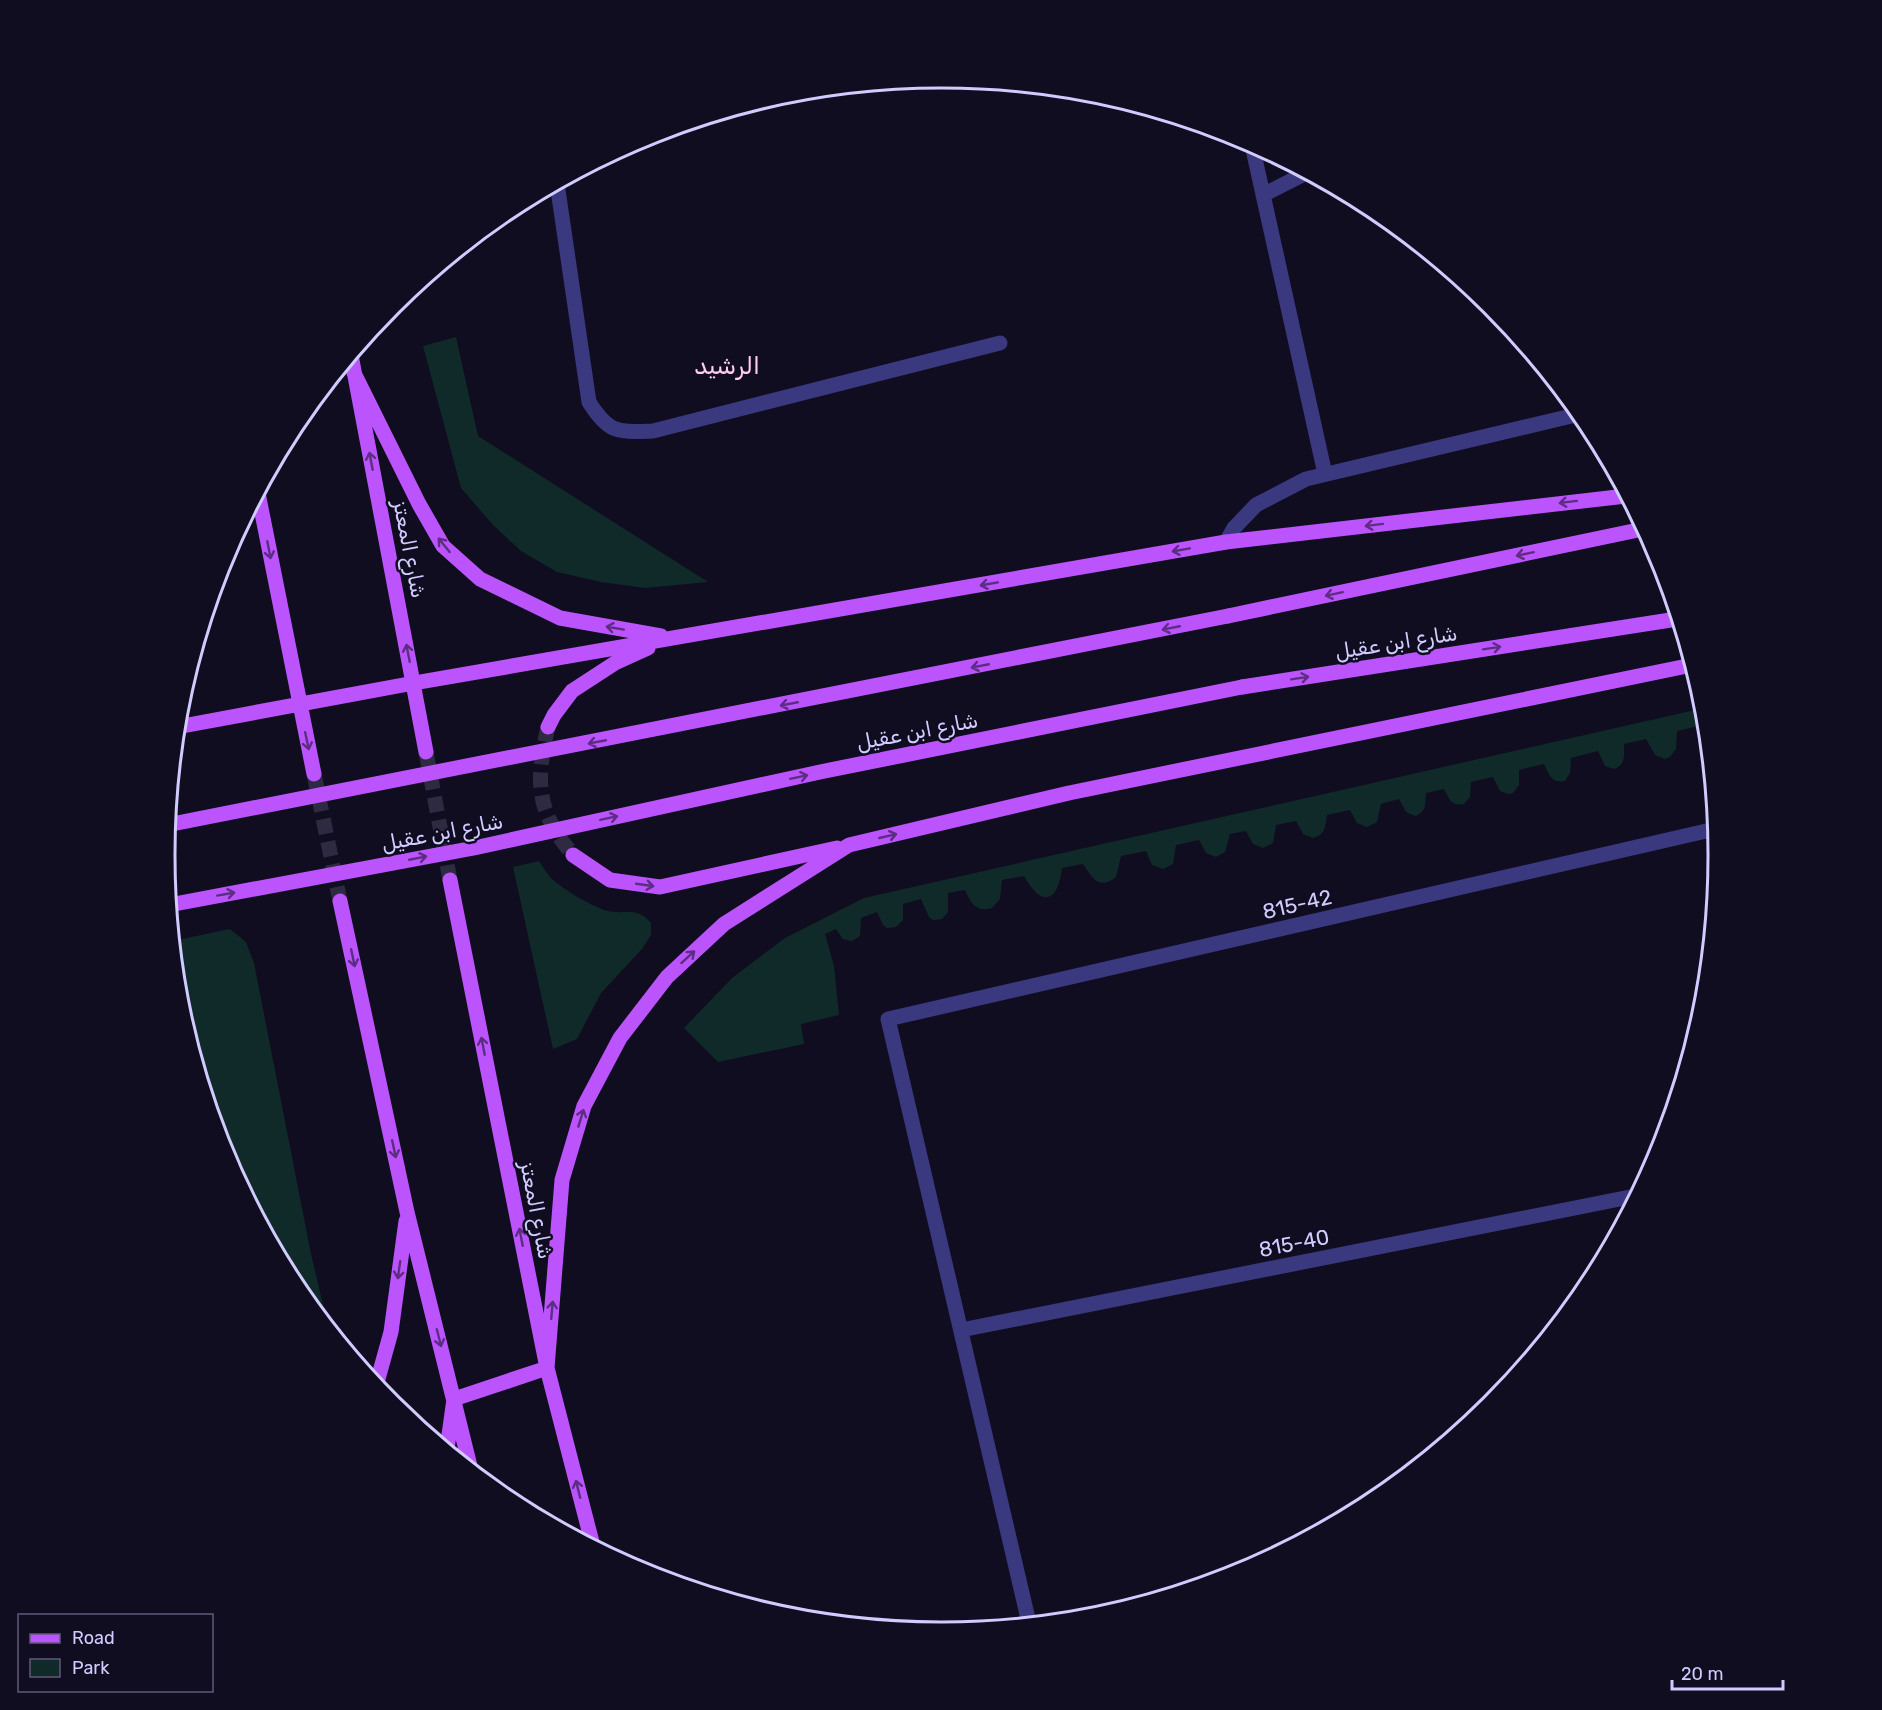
<svg xmlns="http://www.w3.org/2000/svg" width="1882" height="1710" font-family="Rubik,'Noto Sans Arabic',sans-serif">
<rect width="100%" height="100%" fill="#100d20"/>
<!-- green -->
<path fill="#102a29" d="M456,337L478,436L708,582L645,588L601,582L557,572L521,551L494,526L461,488L423,346Z
M1704,708L1707,745L1703,741L1695,727L1677,731L1676,749L1670,757L1665,759L1655,755L1646,739L1624,744C1624,755 1626,765 1614,769L1605,766L1598,751L1571,758L1570,773L1565,781C1551,784 1549,774 1544,764L1519,770V785L1513,793L1508,794L1500,791L1493,777L1471,782L1470,797L1464,804C1451,807 1449,798 1444,789L1426,793C1425,804 1427,812 1415,816L1406,812L1399,799L1381,804L1377,822L1367,827L1357,823L1350,810L1327,815C1325,826 1326,835 1313,838L1303,834L1296,821L1276,825L1273,843L1263,848L1253,844L1246,831L1230,834L1225,852L1216,857L1206,853L1199,840L1176,845L1173,864L1163,869L1152,865L1146,851L1121,856L1116,877C1098,891 1092,877 1083,864L1062,868C1058,904 1041,907 1024,876L1002,880L1000,899L992,908C976,913 971,903 965,890L948,893V912L942,919L933,920L929,917L921,899L903,904V920L896,927L887,928L883,925L877,912L861,918L860,936L852,941L843,939L836,929L825,934L834,966L839,1015L801,1024L804,1044L718,1062L684,1028L732,978L785,938L864,898Z
M539,861C542,866 546,872 550,877C559,887 594,908 608,911C627,915 636,906 651,923V935L642,949L601,993L577,1039L553,1049L513,867Z
M230,929L246,942L254,963L311,1254L328,1326L295,1286L223,1152L179,1006L172,941Z"/>
<g fill="none" stroke-linecap="round" stroke-linejoin="round">
<!-- primary-tunnel -->
<path stroke="#2d2a41" stroke-width="15" stroke-dasharray="15 8" stroke-linecap="butt" d="M548,727C540,762 534,795 554,828C559,838 567,847 573,855
M426,752L450,880
M314,774L340,901"/>
<!-- service -->
<path stroke="#3a387f" stroke-width="15" d="M557,183L589,402C609,434 618,432 653,431L1000,343"/>
<!-- minor -->
<path stroke="#3a387f" stroke-width="15" d="M1252,145L1325,474
M1263,195L1306,173
M961,1330L1635,1196
M1029,1623L888,1019L1715,829"/>
<!-- tertiary -->
<path stroke="#3a387f" stroke-width="15" d="M1226,542L1234,528L1256,505L1306,479L1580,414"/>
<!-- primary -->
<path stroke="#bc54fe" stroke-width="15" d="M351,355L426,752
M354,373L419,504L443,546L480,579L560,618L661,636
M258,493L314,774
M1228,616L1643,529
M1242,687L1677,619
M177,727L414,683L1226,542L1626,496
M548,727L554,715L572,691L615,663L648,648
M573,855L610,880L660,887L837,848
M450,880L547,1368L593,1546
M340,901L407,1212L471,1470
M376,1386L391,1332L406,1221
M447,1449L454,1399L547,1368L562,1180L584,1106L620,1038L667,977L724,924L849,845L1069,793L1692,665"/>
<!-- primary-bridge -->
<path stroke="#bc54fe" stroke-width="15" d="M167,825L1228,616
M169,905L474,848L820,772L1242,687"/>
</g>
<!-- one-way arrows -->
<defs><path id="oneway-shaft" d="M-6 0H5M1.5-3L5.5 0L1.5 3" fill="none" stroke-width="1.6" stroke-linecap="round" stroke-linejoin="round" transform="scale(1.5)"/></defs>
<g stroke="#5d2d84">
<use href="#oneway-shaft" transform="translate(371 461) rotate(-101)"/>
<use href="#oneway-shaft" transform="translate(1568 502) rotate(173)"/>
<use href="#oneway-shaft" transform="translate(1374 525) rotate(173)"/>
<use href="#oneway-shaft" transform="translate(444 545) rotate(-129)"/>
<use href="#oneway-shaft" transform="translate(269 550) rotate(79)"/>
<use href="#oneway-shaft" transform="translate(1181 550) rotate(170)"/>
<use href="#oneway-shaft" transform="translate(1525 554) rotate(168)"/>
<use href="#oneway-shaft" transform="translate(989 584) rotate(170)"/>
<use href="#oneway-shaft" transform="translate(1334 594) rotate(168)"/>
<use href="#oneway-shaft" transform="translate(615 628) rotate(-170)"/>
<use href="#oneway-shaft" transform="translate(1171 628) rotate(169)"/>
<use href="#oneway-shaft" transform="translate(1492 648) rotate(-9)"/>
<use href="#oneway-shaft" transform="translate(408 653) rotate(-101)"/>
<use href="#oneway-shaft" transform="translate(980 666) rotate(169)"/>
<use href="#oneway-shaft" transform="translate(1300 678) rotate(-9)"/>
<use href="#oneway-shaft" transform="translate(789 704) rotate(169)"/>
<use href="#oneway-shaft" transform="translate(307 741) rotate(78)"/>
<use href="#oneway-shaft" transform="translate(597 742) rotate(169)"/>
<use href="#oneway-shaft" transform="translate(799 777) rotate(-12)"/>
<use href="#oneway-shaft" transform="translate(609 818) rotate(-12)"/>
<use href="#oneway-shaft" transform="translate(888 836) rotate(-13)"/>
<use href="#oneway-shaft" transform="translate(418 858) rotate(-11)"/>
<use href="#oneway-shaft" transform="translate(645 885) rotate(8)"/>
<use href="#oneway-shaft" transform="translate(226 894) rotate(-10)"/>
<use href="#oneway-shaft" transform="translate(688 957) rotate(-42)"/>
<use href="#oneway-shaft" transform="translate(353 958) rotate(78)"/>
<use href="#oneway-shaft" transform="translate(483 1046) rotate(-101)"/>
<use href="#oneway-shaft" transform="translate(581 1118) rotate(-73)"/>
<use href="#oneway-shaft" transform="translate(394 1149) rotate(78)"/>
<use href="#oneway-shaft" transform="translate(521 1237) rotate(-101)"/>
<use href="#oneway-shaft" transform="translate(399 1270) rotate(98)"/>
<use href="#oneway-shaft" transform="translate(552 1310) rotate(-85)"/>
<use href="#oneway-shaft" transform="translate(439 1338) rotate(76)"/>
<use href="#oneway-shaft" transform="translate(578 1489) rotate(-104)"/>
</g>
<g text-anchor="middle" dominant-baseline="central" stroke-width="5" stroke-linejoin="round" paint-order="stroke">
<!-- street labels -->
<g font-size="21" fill="#d1ccff" stroke="#100d20">
<text transform="translate(410 549) rotate(79)">شارع المعتز</text>
<text transform="translate(1396 642) rotate(-9)">شارع ابن عقيل</text>
<text transform="translate(917 731) rotate(-11)">شارع ابن عقيل</text>
<text transform="translate(442 832) rotate(-11)">شارع ابن عقيل</text>
<text transform="translate(1297 904) rotate(-13)">815-42</text>
<text transform="translate(537 1210) rotate(79)">شارع المعتز</text>
<text transform="translate(1294 1243) rotate(-11)">815-40</text>
</g>
<!-- quarter labels -->
<g font-size="24" fill="#ffceee" stroke="#100d20">
<text x="727" y="366">الرشيد</text>
</g>
</g>
<!-- crop -->
<path d="M0 0H1882V1710H0ZM941 88H942A766 766 0 0 1 1708 854V856A766 766 0 0 1 942 1622H941A766 766 0 0 1 175 856V854A766 766 0 0 1 941 88Z" fill="#100d20" fill-rule="evenodd"/>
<path fill="none" stroke="#d1ccff" stroke-width="3" d="M941 88H942A766 766 0 0 1 1708 854V856A766 766 0 0 1 942 1622H941A766 766 0 0 1 175 856V854A766 766 0 0 1 941 88Z"/>
<!-- legend -->
<rect x="18" y="1614" width="195" height="78" fill="#100d20" stroke="#5d5979" stroke-width="1.5"/>
<rect x="30" y="1634" width="30" height="9" fill="#bc54fe" stroke="#5d5979" stroke-width="1.5"/>
<text x="72" y="1644" font-size="18" fill="#d1ccff">Road</text>
<rect x="30" y="1659" width="30" height="18" fill="#102a29" stroke="#5d5979" stroke-width="1.5"/>
<text x="72" y="1674" font-size="18" fill="#d1ccff">Park</text>
<!-- scale -->
<path d="M1672 1680v9h111v-9" fill="none" stroke="#d1ccff" stroke-width="3"/>
<text x="1681" y="1680" font-size="18" fill="#d1ccff" stroke="#100d20" stroke-width="4.5" paint-order="stroke">20 m</text>
</svg>
